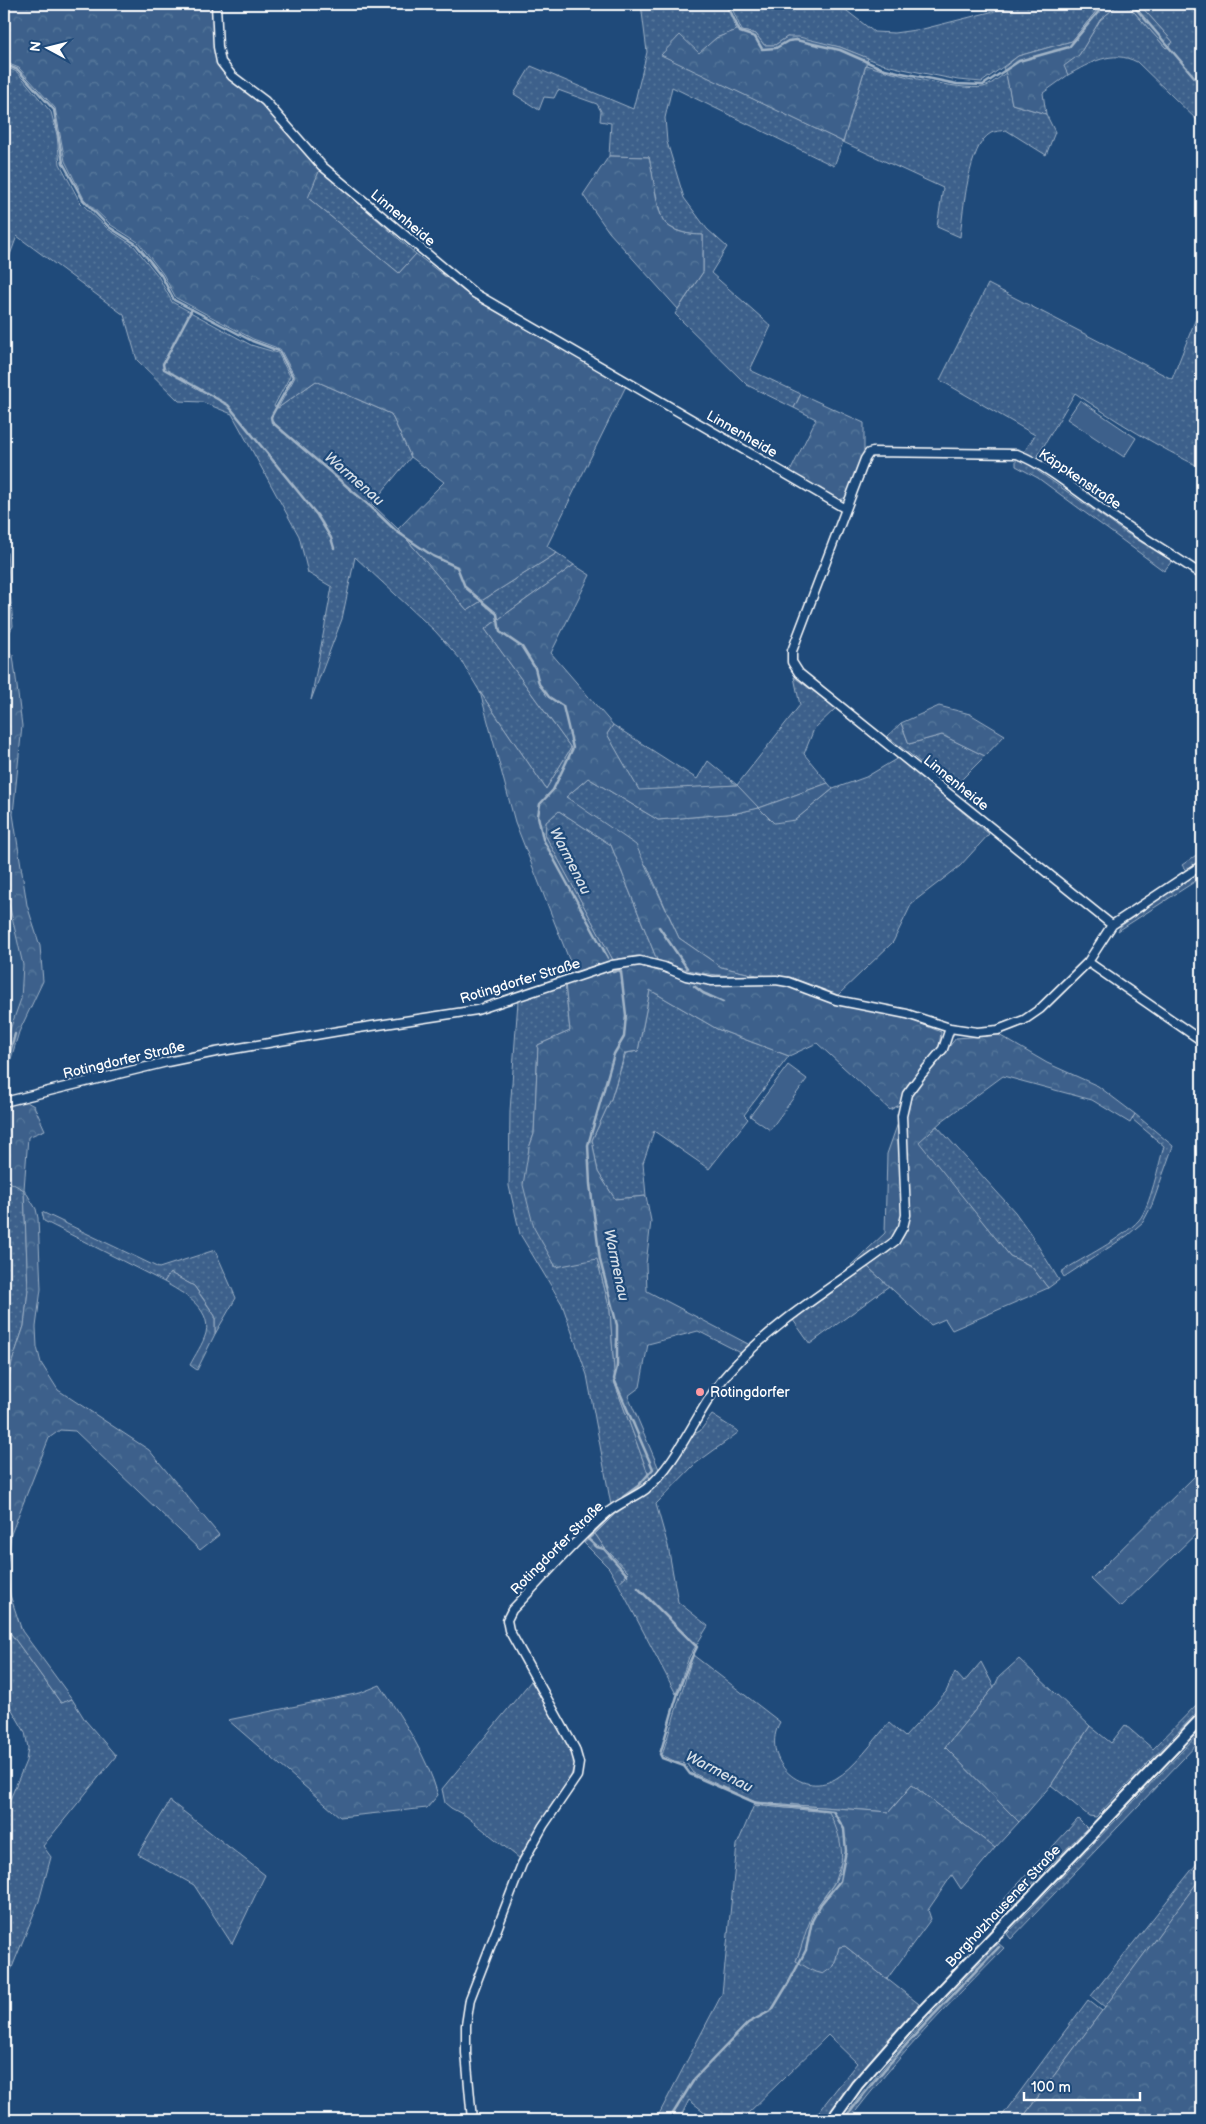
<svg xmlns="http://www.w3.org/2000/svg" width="1206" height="2124" font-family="'Balsamiq Sans',sans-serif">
<defs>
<pattern id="green-dots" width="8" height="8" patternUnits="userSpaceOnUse" patternTransform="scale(1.25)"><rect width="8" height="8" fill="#3c618b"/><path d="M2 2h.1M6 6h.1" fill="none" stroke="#59799c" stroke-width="1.8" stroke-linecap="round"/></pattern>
<pattern id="forest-crowns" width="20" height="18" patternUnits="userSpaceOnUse" patternTransform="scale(1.25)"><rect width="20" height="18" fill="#3c618b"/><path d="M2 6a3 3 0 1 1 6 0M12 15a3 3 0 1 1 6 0" fill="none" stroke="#59799c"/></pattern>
</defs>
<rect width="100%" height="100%" fill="#1f4a7a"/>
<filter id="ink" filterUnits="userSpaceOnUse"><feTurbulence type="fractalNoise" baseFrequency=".02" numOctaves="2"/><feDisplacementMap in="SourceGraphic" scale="10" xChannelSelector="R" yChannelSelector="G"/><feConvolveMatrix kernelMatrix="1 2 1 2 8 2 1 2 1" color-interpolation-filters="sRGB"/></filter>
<g filter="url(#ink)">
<!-- built -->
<path fill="#2e5683" d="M4,882L23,965L21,999L4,1046Z"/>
<!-- green -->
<path fill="url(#green-dots)" stroke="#9eb0c5" d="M641,4H725L737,30L716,38L699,54L680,36L662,55L843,142L866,65C889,73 960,91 983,87C990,86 999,77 1006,73L1012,104L1046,114L1055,132L1046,155L1006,130C1002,131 995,131 991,133C968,145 963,212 960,237L937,227L943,188L843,142L834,166L672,87L665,118L667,142L684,198L707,229L727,247L711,273L771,326L750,370L801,394L794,408L747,385L675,314L703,272V235C690,235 671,232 663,220C659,214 651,168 649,157L609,156L611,123L600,121L601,111L597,104L558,90L554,98L544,97L539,110L514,94L531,66L633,109L647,52Z
M730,4H838L874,32L894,33L923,29L1022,4H1102L1072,41L1018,56L982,82L958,80L903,69L882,64L840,47L787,37L775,45H764L756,34L742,31Z
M1119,4H1127L1166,48L1173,42L1139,4H1202V125L1137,62C1112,49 1090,63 1068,75L1063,66L1079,55L1100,20Z
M4,66L17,72L51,112L57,135L60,164L80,202L108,229L134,246L158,276L172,302L251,345L278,353L290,376L274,406L278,408L316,381L391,414L411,457L372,504L398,529L467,610L557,553L574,565L485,629L571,748L546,789L480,692L461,660L435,631L355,557L342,619L311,700L332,587L308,573L299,536L232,414L202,402L179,401L137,360L124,315L17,236L4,271Z
M320,169L416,254L399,273L307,197Z
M988,284L1172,379L1202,303V468C1158,447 1116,421 1075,393L1036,459L1024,452L1035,435L940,380Z
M1016,459L1025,462L1123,531L1172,561L1164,571L1038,478L1016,466Z
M794,677L836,708L814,729L804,754L828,783L759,808L795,820L833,789L866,777L898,758L989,834L960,866L912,903L893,942L838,995L790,977L756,975L721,967L679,938L647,866L566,797L588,778L658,820L737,813L758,808L737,785L639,791L607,734L613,725L697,779L708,761L737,785L800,705Z
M901,723L909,744L942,735L985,756L953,788L887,736Z
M559,811L611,845L657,960L637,956L613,960L545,835L546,822Z
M1202,851V862L1187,872L1182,865Z
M1202,868V877L1118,931L1121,926Z
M565,983L570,1031L538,1045L534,1134L529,1148L555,1267L597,1258L610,1310L615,1384L650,1479L643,1486L611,1505L587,1375L562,1304L520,1234L509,1186L510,1111L518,1001Z
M650,990L717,1029L789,1056L744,1115L748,1119L709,1169L654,1131L643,1163L646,1196L615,1199L598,1172L592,1140L611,1099L626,1053L638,1051Z
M1135,1114L1173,1146L1152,1205L1143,1222L1128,1235L1064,1277L1061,1272C1084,1257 1122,1239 1139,1220C1150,1207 1159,1163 1164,1146L1132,1119Z
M937,1126L1015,1212L1030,1233L1059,1280L1048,1288L1031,1266L1010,1256L918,1142Z
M4,1179L24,1189L28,1290L24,1326L12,1362L4,1404Z
M42,1212L159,1268L215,1250L236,1298L215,1334V1316L205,1301L194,1286L170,1273L164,1282L44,1221Z
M868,1267L889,1286L810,1344L793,1320Z
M712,1415L739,1432L695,1464L656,1504L668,1546L678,1602L708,1626L689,1657L676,1694L618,1583L629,1573L604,1547L595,1534L615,1514L649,1491L690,1436L700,1431Z
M4,1618L9,1631L61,1703L72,1699L85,1720L116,1756L43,1846L51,1857L39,1901L11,1970L4,1965V1850L8,1839L4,1837V1814L26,1761L28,1748L25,1732L4,1696Z
M693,1655L780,1722C760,1757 799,1799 835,1779C855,1768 874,1740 889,1723L905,1737L946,1692L955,1672L964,1682L981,1662L994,1687L945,1747L1019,1822L995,1848L912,1785L889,1812L755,1802L693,1773L686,1763L674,1761L662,1755Z
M531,1681L571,1749L575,1763L569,1782L519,1858L466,1816L451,1808L445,1803L442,1789Z
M1202,1699V1707L1096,1817L1089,1816L1051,1785L1090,1726L1111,1743L1125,1725L1153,1749Z
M1202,1730V1739L1011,1939L1007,1934Z
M170,1801L265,1875L232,1944L194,1885L138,1854Z
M754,1805L830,1812L840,1836L843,1856L834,1883L818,1905L796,1961L834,1966L839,1947L845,1946L919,2004L826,2120H812L857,2063L828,2035L741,2120H715L689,2100L679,2120H656L722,1994L737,1845Z
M1078,1819L1087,1828L1007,1910L996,1908Z
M1202,1857V1876L1105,2007L1091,1996Z
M998,1943L1004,1948C950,2003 896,2058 849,2120H842C888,2057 944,2000 998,1943Z
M1088,2000L1102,2011L1021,2120H999Z"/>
<!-- forest -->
<path fill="url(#forest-crowns)" stroke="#9eb0c5" d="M4,4H213L218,63L229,78L263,106L320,169L308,198L399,273L416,254L474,299L626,386L547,546L557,553L467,610L398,529L444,482L411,457L391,414L316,381L278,408L295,377L280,349L253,339L176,298L163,274L138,242L111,225L84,199L65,161L55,108L19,68L4,62Z
M1102,4H1119L1100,20L1079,55L1064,66L1068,75L1043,93L1046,114L1012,104L1006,74L1003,68L1018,56L1072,41Z
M1127,4H1139L1173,42L1166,48Z
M737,30L756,34L764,45H775L787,37H799L840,47L868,58L843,142L661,55L680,35L699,53L716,38Z
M609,156L649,157C653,173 656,205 662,218C668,232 690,235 703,235V272L678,309L609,232L583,195Z
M801,394L864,423V451L846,497L840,500L790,472L816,419L794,408Z
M4,545L7,553L13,626L4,641Z
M574,565L590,575L551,653L613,725L607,734L639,790L737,785L759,808L828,783L833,789L795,820L774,823L759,808L737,813L658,820L588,778L566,797L636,845L679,938L721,967L756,975C714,977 696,974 657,960L611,845L559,811L546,822L545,835L613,960L574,972L515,822L480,692L546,789L571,748L485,629Z
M4,647L13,655L22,726L13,814L27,905L40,946L43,981L19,1032L4,1082V1097V1046L21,999L23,965L4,882Z
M939,706L970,714L1005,735L985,756L942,735L909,744L901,723Z
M640,966L710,985L776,984L787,986L835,1004L907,1018L941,1032L939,1047L906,1088L901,1104L890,1110L817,1043L789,1056L717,1029L650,990L638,1051L625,1053L611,1099L592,1140L598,1172L615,1199L646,1196L651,1221L646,1264L647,1291L752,1346L743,1354L698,1331L648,1344L640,1387L628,1396L659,1469L650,1479L615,1384L610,1310L597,1259L556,1267L534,1228L523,1185L529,1148L534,1134L538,1045L570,1031L565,983L621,967Z
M999,1035L1047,1063L1098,1086L1135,1114L1130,1123L1092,1100L1003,1076L942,1121L919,1142L1010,1256L1031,1266L1048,1288L952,1330L945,1319L931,1325L868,1267C890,1251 907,1244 910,1215L905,1119L912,1094L956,1038Z
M25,1101L34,1106L45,1130L28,1137L24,1189L36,1209L38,1218L41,1289L36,1327L37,1347L41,1363L58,1390L149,1450L219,1535L200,1550L75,1431L60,1430L49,1438L11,1534L7,1569L10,1595L22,1631L72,1699L61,1703L9,1631L4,1618V1404L12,1362L24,1326L28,1290L24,1190L4,1179V1106Z
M899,1120L903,1214C897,1242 876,1251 854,1267L851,1265L885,1233L887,1154Z
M170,1273L194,1286L215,1316V1334L197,1370L190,1365C195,1355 203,1344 206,1333C212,1308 181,1292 164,1282Z
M1202,1469V1528L1120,1607L1091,1579Z
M595,1534L604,1547L629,1573L618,1583L609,1568L584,1543Z
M1019,1659L1090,1726L1051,1785L1019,1822L945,1747L994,1687L999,1677Z
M380,1685C403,1720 426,1754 438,1795L427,1808L340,1817L228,1720L360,1693Z
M912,1785L995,1848L961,1889L952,1875L928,1910L931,1919L887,1979L845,1946L839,1947L834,1966L823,1974L813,1971L796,1961C802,1948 804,1934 810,1921C815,1907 825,1897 833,1885C848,1861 841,1836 829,1812L754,1805L755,1802L889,1812Z
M1202,1876V2120H1021Z"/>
<!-- pitch -->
<path fill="#3c618b" stroke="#9eb0c5" d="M1080,400L1136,438L1124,457L1067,419Z
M788,1065L807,1079L770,1130L750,1116Z"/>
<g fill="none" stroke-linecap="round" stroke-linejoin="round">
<!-- stream -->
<path stroke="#a3b5c8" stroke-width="2.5" d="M727,4L740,32L755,37L762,49L776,48L788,41L796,40L840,50L881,68L902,73L957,84L983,85L1019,61L1069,47L1105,4
M1132,4L1202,86
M4,64L18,70L54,110L63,163L83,200L109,227L136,244L161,275L174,300L252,341L279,351L293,377L271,417L272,422L371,507L396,531L433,556L457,567L465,587L497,614L500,632L522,647L535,668L539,684L549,697L563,706L573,748L553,790L540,804L538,816L543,839L608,958
M192,309L163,364L164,369L228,405L317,515L331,538L334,548
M659,927L687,968
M613,972L619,970L621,972L626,1015L624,1037L614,1054L588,1145L590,1184L600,1260L617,1325V1367L614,1379L653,1469L638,1486L623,1497
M694,986L703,993L723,1002
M4,1074L15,1034
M622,1507L614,1512L588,1539L597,1547L604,1549L627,1575
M638,1588L697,1647C679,1681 671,1718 660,1754L662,1758L684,1766L690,1774L756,1803L833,1811L844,1829L846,1851L840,1881L821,1904L812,1921L806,1950L789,1982L772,2010L748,2023L695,2078L669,2120
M844,2120C890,2058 945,2003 999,1947"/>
<defs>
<path id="street" d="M216,4L218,47L221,62L232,76L265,101L322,166L474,293L846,509L792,651V662L799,673L1112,925
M846,509L865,459L869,453L873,452L1017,454C1050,467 1080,494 1109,514C1140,536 1172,554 1202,575
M1088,962L1202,1041
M4,1102L167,1062L216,1052L339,1031L477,1010L612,965L640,961L664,967L686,976L712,981L776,980L788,982L836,1000L907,1014L950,1028L977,1032L998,1030L1024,1020L1040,1009L1088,962L1112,925L1202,865
M472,2120L466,2053V2025L470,1999L522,1864L543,1826L577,1776L579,1763L575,1749L509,1630L507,1620L512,1610C543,1578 573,1542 607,1513C619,1503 634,1498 646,1489C681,1460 698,1406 729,1372C776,1319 839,1284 895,1241L903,1227L906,1215L902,1116L907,1094L921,1075L943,1049L950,1028"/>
<path id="secondary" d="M832,2120L857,2085L915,2019L1202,1718"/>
</defs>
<!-- street casing -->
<use href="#street" stroke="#fff" stroke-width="11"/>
<!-- secondary casing -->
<use href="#secondary" stroke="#fff" stroke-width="14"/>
<!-- street -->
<use href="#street" stroke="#1f4a7a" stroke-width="8"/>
<!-- secondary -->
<use href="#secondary" stroke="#1f4a7a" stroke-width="10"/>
</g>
</g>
<!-- markers -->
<circle fill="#ff9aa2" stroke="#1f4a7a" stroke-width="2" cx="700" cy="1392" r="5"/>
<g text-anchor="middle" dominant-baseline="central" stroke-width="4.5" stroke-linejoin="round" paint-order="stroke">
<!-- street labels -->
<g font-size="14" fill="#fff" stroke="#1f4a7a">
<text transform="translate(403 218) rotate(40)">Linnenheide</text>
<text transform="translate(742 434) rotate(30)">Linnenheide</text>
<text transform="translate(1080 479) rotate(34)">Käppkenstraße</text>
<text transform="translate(956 783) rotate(39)">Linnenheide</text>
<text transform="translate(520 981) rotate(-17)">Rotingdorfer Straße</text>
<text transform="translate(124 1060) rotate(-13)">Rotingdorfer Straße</text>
<text transform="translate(557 1548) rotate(-45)">Rotingdorfer Straße</text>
<text transform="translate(1003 1906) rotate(-47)">Borgholzhausener Straße</text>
</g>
<!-- poi labels -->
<g font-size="14" fill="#fff" stroke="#1f4a7a" text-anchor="start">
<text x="710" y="1392">Rotingdorfer</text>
</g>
<!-- water labels -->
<g font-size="15" font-style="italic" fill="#d8e0e8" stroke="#1f4a7a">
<text transform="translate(354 479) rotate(41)">Warmenau</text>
<text transform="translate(570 861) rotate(63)">Warmenau</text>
<text transform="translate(616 1265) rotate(78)">Warmenau</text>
<text transform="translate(719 1772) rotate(27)">Warmenau</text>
</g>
</g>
<!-- margin -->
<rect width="1206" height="2124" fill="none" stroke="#1f4a7a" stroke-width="20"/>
<rect x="10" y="10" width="1186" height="2104" fill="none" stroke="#fff" stroke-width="2" filter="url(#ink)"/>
<!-- north arrow -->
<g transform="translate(48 48) rotate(277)" stroke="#1f4a7a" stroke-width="4" paint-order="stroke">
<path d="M0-4L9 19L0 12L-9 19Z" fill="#ffffff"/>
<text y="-8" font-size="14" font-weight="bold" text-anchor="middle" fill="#ffffff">N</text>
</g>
<!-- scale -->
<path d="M1024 2092v8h116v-8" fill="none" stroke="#ffffff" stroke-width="2.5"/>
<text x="1031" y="2092" font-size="15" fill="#ffffff" stroke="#1f4a7a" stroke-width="4" paint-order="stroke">100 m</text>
</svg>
